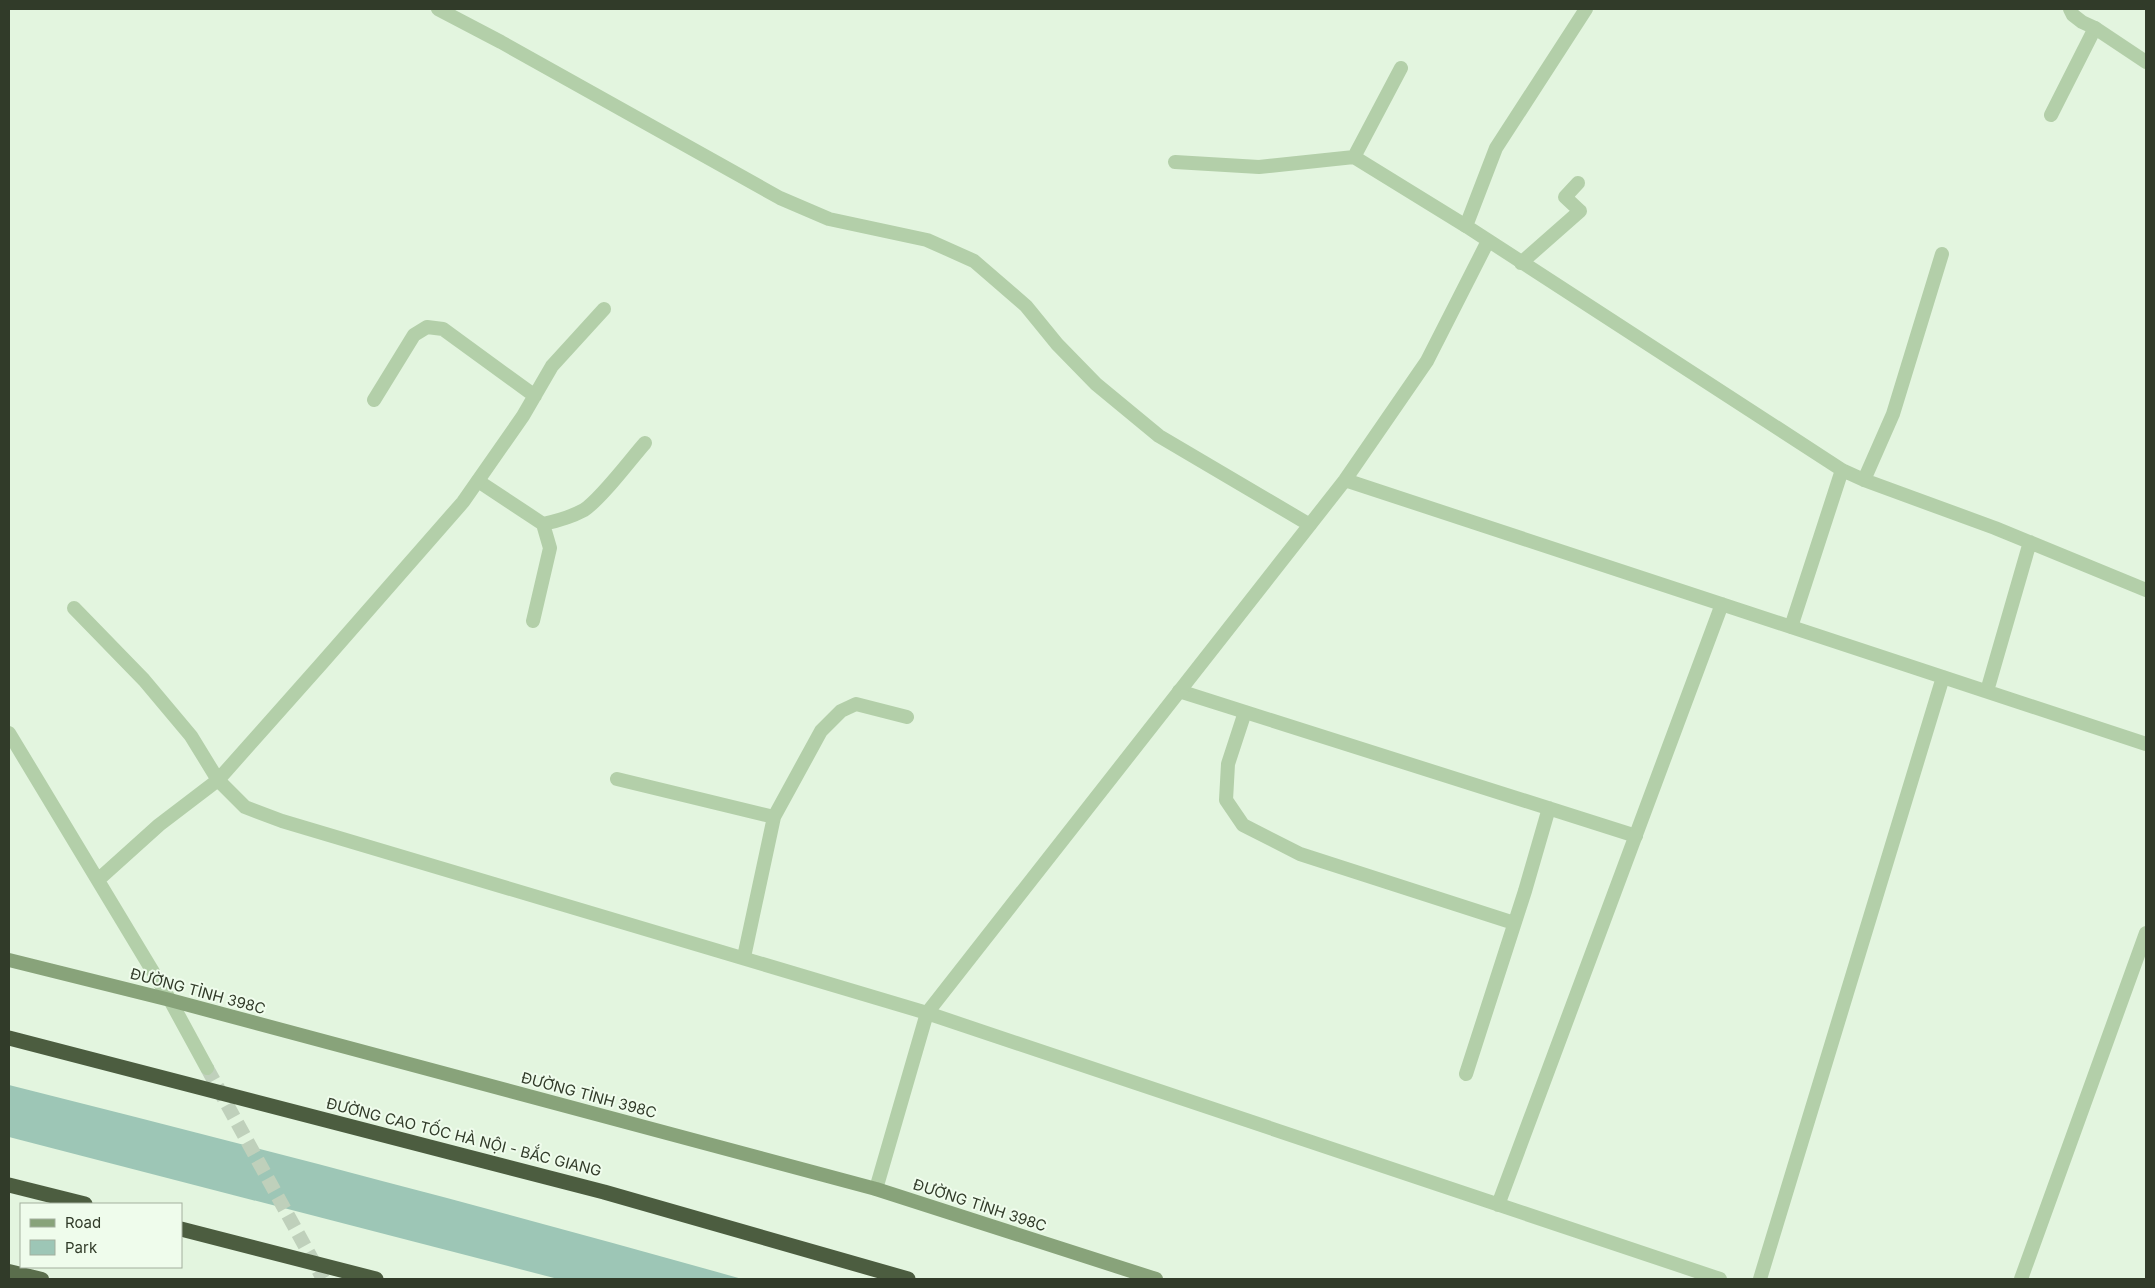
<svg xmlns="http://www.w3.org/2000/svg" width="2155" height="1288" font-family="Inter,sans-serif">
<rect width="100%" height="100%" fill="#e3f5df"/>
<!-- green -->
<path fill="#9dc6b6" d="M9,1085C254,1147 499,1210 742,1279H558L9,1137Z"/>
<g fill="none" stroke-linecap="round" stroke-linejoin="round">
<!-- minor-tunnel -->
<path stroke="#bfd0bb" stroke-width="14" stroke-dasharray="14 7" stroke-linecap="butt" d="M207,1068L323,1279"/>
<!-- service -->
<path stroke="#b3cfa9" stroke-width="14" d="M2051,115L2095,28
M1354,157L1401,68
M1175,162L1259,167L1354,157L1466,226
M1521,263L1580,211L1565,197L1578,183
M478,481L543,524L550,548L533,621
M543,524C557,521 571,517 584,510C601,499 630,460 645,443
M1179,691L1636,836
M1245,712L1228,764L1226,800L1243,825L1300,854L1514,923
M1466,1074L1525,891L1549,808"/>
<!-- minor -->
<path stroke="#b3cfa9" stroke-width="14" d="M438,9L501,42L780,198L829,219L927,240L974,261L1026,306L1057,344L1096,384L1159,436L1310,525
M1586,9L1496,148L1466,226L1842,470L1864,480L1995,528L2146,590
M2070,9L2073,15L2082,22L2095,28L2146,62
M374,400L414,335L427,327L443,329L535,396
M1345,480L2146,744
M1864,480L1893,414L1942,254
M74,608L144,680L191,736L218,780L245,807L282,821L927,1013L1720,1279
M1791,627L1842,470
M1987,691L2030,542
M9,733L170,1000L207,1068
M617,779L774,817
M99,879L159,825L218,780L322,663L463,502L523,416L552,366L604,309
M744,957L774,817L821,731L841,711L856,704L907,717
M876,1189L927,1013L1345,480L1427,361L1488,241
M1498,1205L1722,604
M1760,1279L1943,677
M2021,1279L2146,933"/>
<!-- secondary -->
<path stroke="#88a37a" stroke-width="14" d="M9,960L170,1000L876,1189L1156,1279"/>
<!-- trunk -->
<path stroke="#5a6e4c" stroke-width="14" d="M9,1271L42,1279"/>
<!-- motorway -->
<path stroke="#4c5d40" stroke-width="15" d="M9,1038L604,1192L908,1279
M9,1185L85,1204
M181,1229L376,1279"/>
</g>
<g text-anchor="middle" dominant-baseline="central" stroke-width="4" stroke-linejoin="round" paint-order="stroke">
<!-- street labels -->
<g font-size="15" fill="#313b29" stroke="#effcec">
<text transform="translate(198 991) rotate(15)">ĐƯỜNG TỈNH 398C</text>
<text transform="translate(589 1095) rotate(15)">ĐƯỜNG TỈNH 398C</text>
<text transform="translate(464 1137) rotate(14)">ĐƯỜNG CAO TỐC HÀ NỘI - BẮC GIANG</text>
<text transform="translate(980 1205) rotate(18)">ĐƯỜNG TỈNH 398C</text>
</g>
</g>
<!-- border -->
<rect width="2155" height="1288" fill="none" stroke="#313b29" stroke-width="20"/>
<!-- legend -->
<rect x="20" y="1203" width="162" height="65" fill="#effcec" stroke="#a3af9e"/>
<rect x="30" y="1219" width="25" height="8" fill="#88a37a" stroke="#a3af9e"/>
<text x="65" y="1228" font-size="15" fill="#313b29">Road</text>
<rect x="30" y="1240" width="25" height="15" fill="#9dc6b6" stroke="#a3af9e"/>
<text x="65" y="1253" font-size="15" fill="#313b29">Park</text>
</svg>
